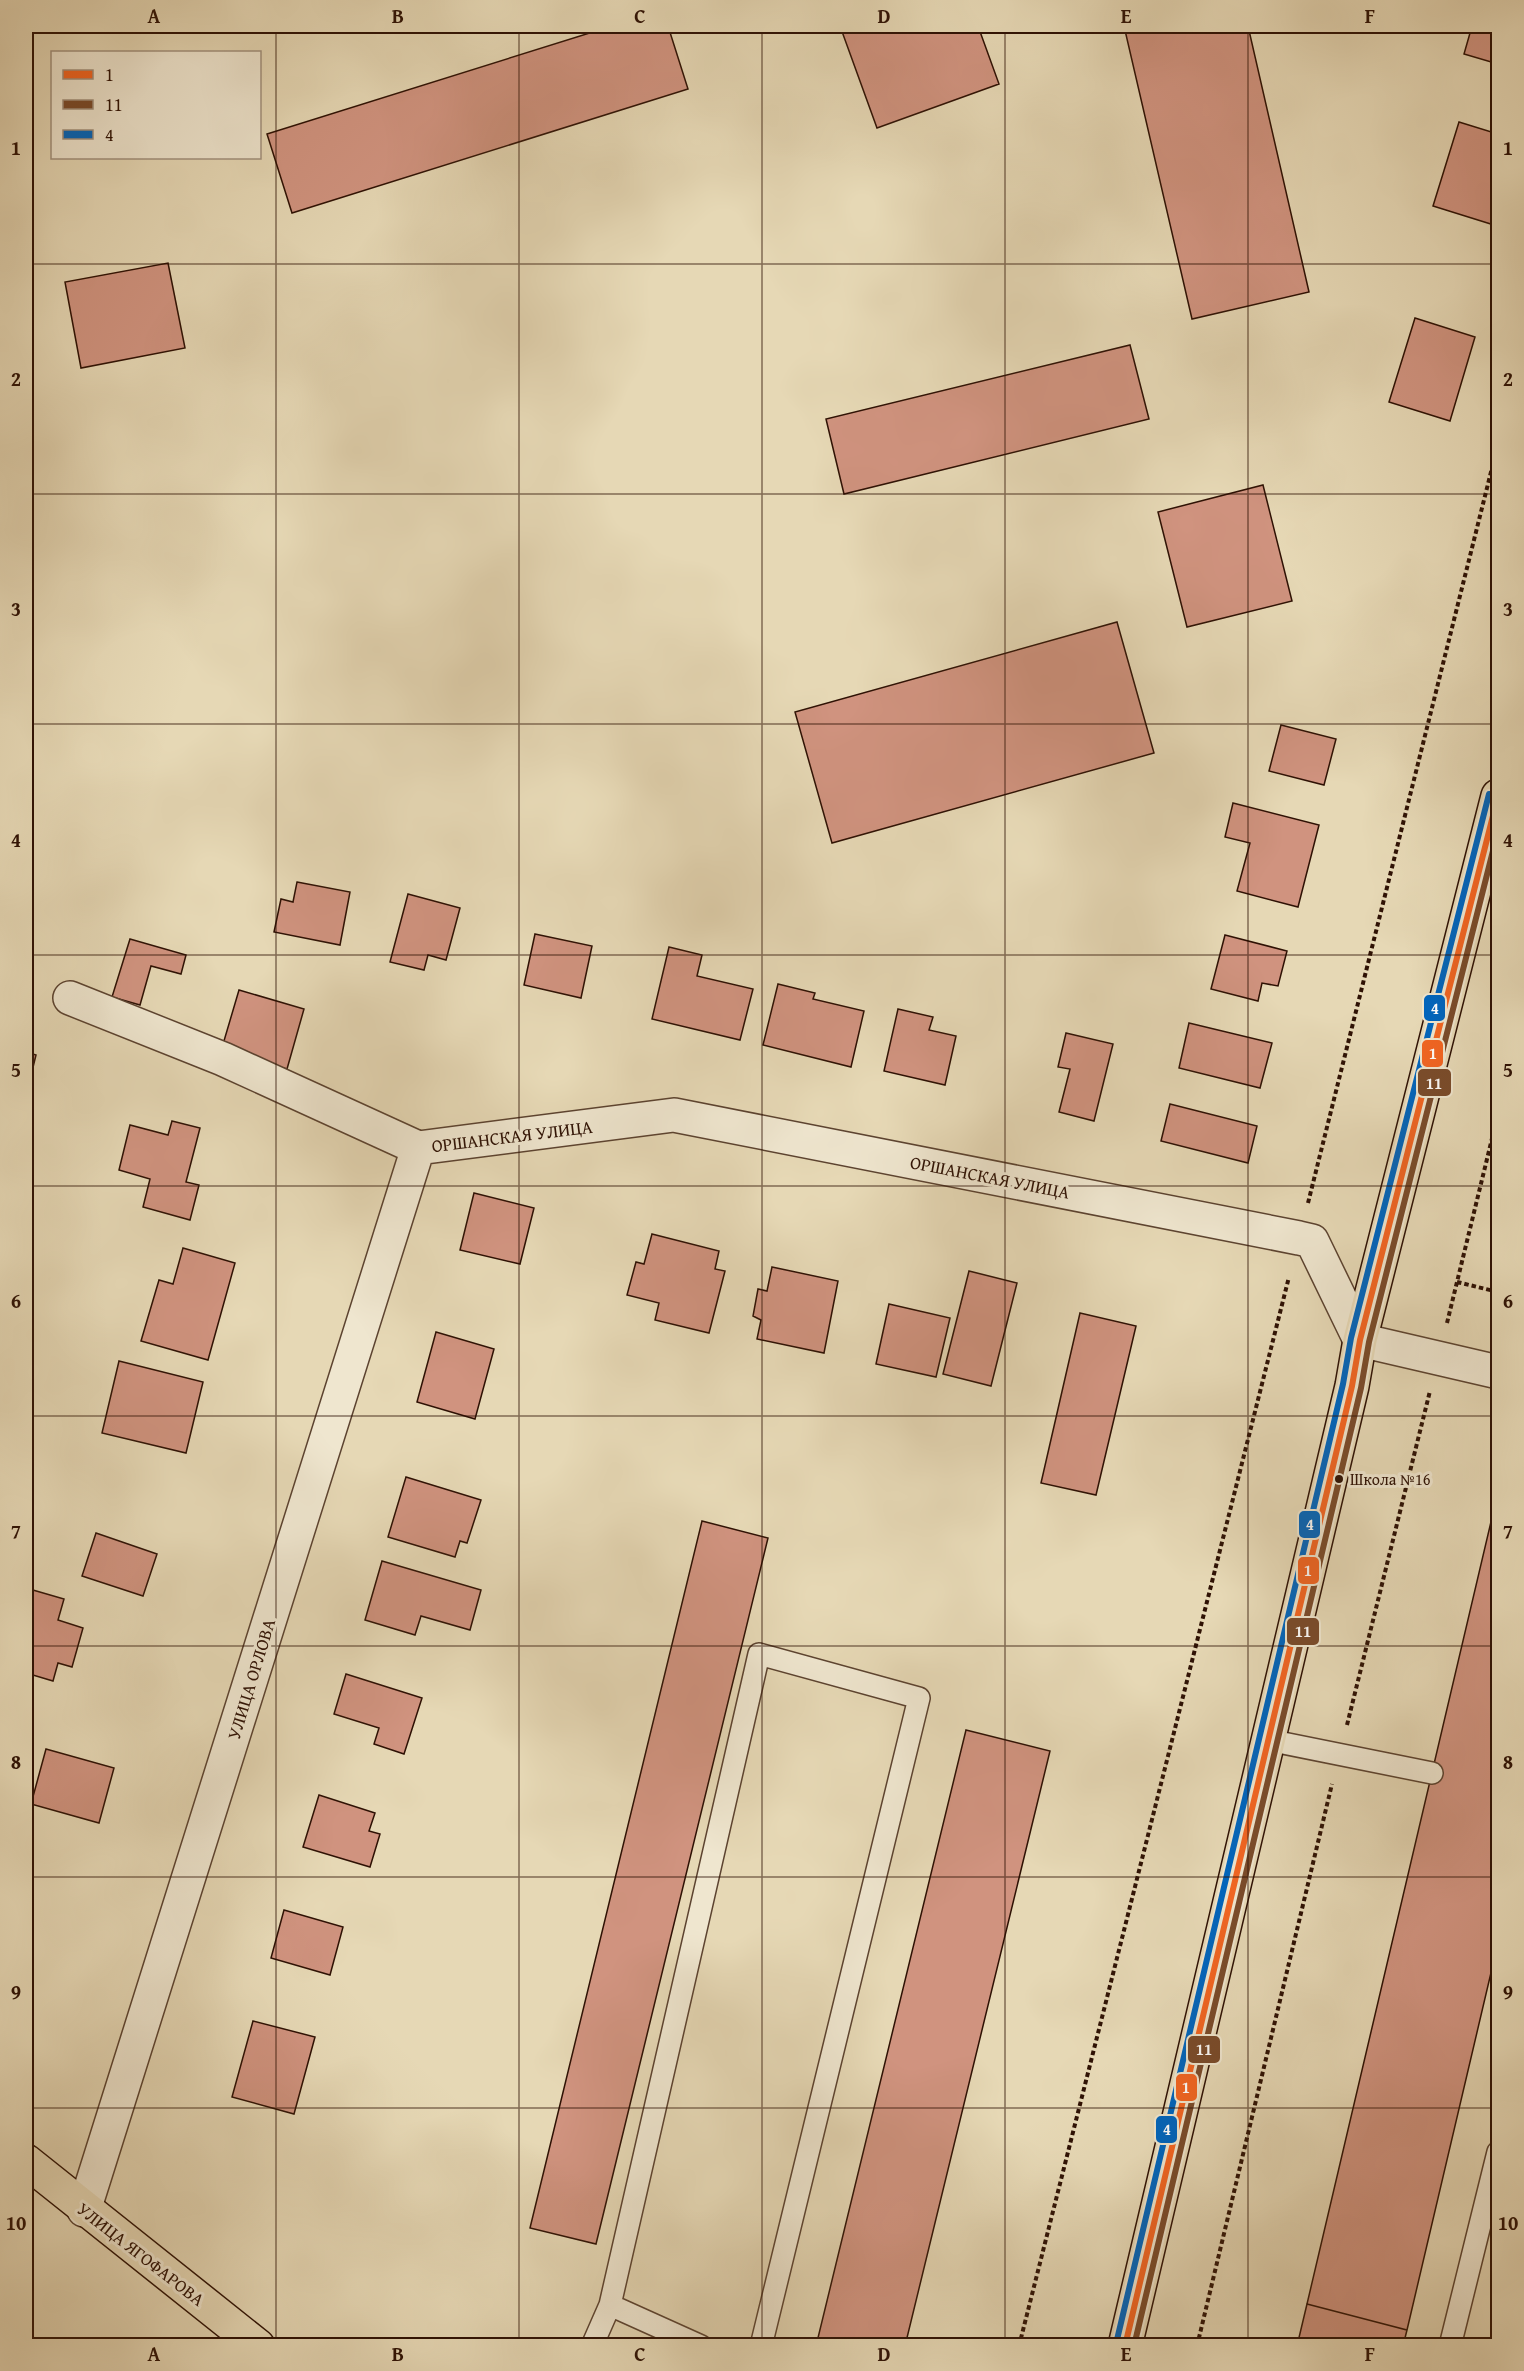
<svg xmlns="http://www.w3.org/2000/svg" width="1524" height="2371" font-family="'Gentium Book Plus',serif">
<rect width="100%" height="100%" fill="#e6d8b5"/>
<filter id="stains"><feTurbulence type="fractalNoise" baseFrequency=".00333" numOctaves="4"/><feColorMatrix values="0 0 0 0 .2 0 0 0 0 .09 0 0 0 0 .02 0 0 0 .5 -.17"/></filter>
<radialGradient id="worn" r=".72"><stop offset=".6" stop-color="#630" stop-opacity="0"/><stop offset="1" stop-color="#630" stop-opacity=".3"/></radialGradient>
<!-- building -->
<path fill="#d0937f" stroke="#2e1104" stroke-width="1.5" d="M612,26H668L688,89L292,213L267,134Z
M840,26H978L999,84L877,128Z
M1124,26H1248L1309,292L1192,319Z
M1472,26H1498V64L1464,54Z
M1459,122L1498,134V211L1494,225L1433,206Z
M168,263L185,348L81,368L65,282Z
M1415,318L1475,337L1450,421L1389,402Z
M1130,345L1149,419L844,494L826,419Z
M1263,485L1292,601L1187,627L1158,512Z
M1117,622L1154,753L832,843L795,712Z
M1281,725L1336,739L1324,785L1269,771Z
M1233,803L1319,825L1298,907L1237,891L1250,843L1225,837Z
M297,882L350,892L340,945L274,932L281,899L293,902Z
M408,894L460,908L446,960L428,955L424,970L390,962Z
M535,934L592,946L581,998L524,985Z
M1225,935L1287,951L1278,986L1262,983L1258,1001L1211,989Z
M130,939L186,955L181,974L151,966L140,1005L112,997Z
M669,947L702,955L697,976L753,989L740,1040L652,1019Z
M778,984L815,993L813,999L864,1011L851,1067L763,1045Z
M239,990L304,1009L287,1069L221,1051Z
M898,1009L933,1017L929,1030L956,1036L945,1085L884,1071Z
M1189,1023L1272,1043L1260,1088L1179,1068Z
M1066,1033L1113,1044L1094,1121L1059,1112L1070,1069L1058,1067Z
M26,1052L36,1055L26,1096Z
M1170,1104L1257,1126L1248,1163L1161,1141Z
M172,1121L200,1128L186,1182L199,1185L190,1220L143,1207L150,1179L119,1170L130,1125L168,1135Z
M474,1193L534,1208L520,1264L460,1250Z
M652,1234L719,1251L715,1269L725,1271L709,1333L655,1320L659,1303L627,1295L636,1262L644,1264Z
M183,1248L235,1263L208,1360L141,1341L159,1280L173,1284Z
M772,1267L838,1281L824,1353L757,1339L761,1320L753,1316L758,1289L767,1291Z
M969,1271L1017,1283L991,1386L943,1374Z
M889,1304L950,1318L936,1377L876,1364Z
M1080,1313L1136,1326L1096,1495L1041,1483Z
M436,1332L494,1349L475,1419L417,1402Z
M119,1361L203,1382L186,1453L102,1433Z
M406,1477L481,1500L467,1543L460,1541L455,1557L388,1537Z
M1498,1492V1943L1407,2330L1307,2304Z
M702,1521L768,1538L596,2244L530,2228Z
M96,1533L157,1554L143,1596L82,1576Z
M382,1561L481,1590L470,1630L421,1616L415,1635L365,1620Z
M26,1588L64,1599L58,1620L83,1628L72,1667L58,1663L53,1681L26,1673Z
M346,1674L422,1698L404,1754L374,1744L379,1728L334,1714Z
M966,1730L1050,1751L905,2346H816Z
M46,1749L114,1768L99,1823L31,1804Z
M319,1795L375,1813L369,1831L380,1834L370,1867L303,1847Z
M284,1910L343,1927L330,1975L271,1958Z
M253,2021L315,2037L294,2114L232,2097Z
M1307,2304L1407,2330L1403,2346H1297Z"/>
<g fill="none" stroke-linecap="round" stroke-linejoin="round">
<defs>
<path id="lane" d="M1268,1740L1432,1773
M610,2305L759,1654L919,1698L761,2346
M592,2346L610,2305L701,2346
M1450,2346L1498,2152"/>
<path id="street" d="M70,998L223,1059L418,1148
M418,1148L674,1115L1299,1238L1312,1241L1360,1340L1498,1372
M84,2210L418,1148"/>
<path id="primary" d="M26,2161L258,2346
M1125,2346L1352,1386L1360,1340L1498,796"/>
</defs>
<!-- lane casing -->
<use href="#lane" stroke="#5c4330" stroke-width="24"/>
<!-- street casing -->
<use href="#street" stroke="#5c4330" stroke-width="36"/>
<!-- primary casing -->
<use href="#primary" stroke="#2e1104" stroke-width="36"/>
<!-- path -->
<path stroke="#2e1104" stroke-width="4" stroke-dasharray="4.5 3" stroke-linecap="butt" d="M1308,1203L1498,444
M1457,1282L1498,1292
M1447,1323L1498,1114
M1347,1725L1430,1391
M1019,2346L1289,1277
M1197,2346L1332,1784"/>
<!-- lane -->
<use href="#lane" stroke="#efe6cf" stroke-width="21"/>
<!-- street -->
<use href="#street" stroke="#efe6cf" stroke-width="33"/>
<!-- primary -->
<use href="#primary" stroke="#e6d8b5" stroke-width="33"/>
<defs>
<path id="bus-1" d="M1125,2346L1352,1386L1360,1340L1498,796"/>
<path id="bus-2" d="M1134,2346L1361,1388L1369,1342L1498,831"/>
<path id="bus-3" d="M1116,2344L1343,1384L1351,1338L1489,794"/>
</defs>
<!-- bus-1 casing -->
<use href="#bus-1" stroke="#efe6cf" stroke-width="10"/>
<!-- bus-2 casing -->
<use href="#bus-2" stroke="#efe6cf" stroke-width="10"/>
<!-- bus-3 casing -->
<use href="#bus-3" stroke="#efe6cf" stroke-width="10"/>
<!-- bus-1 -->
<use href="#bus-1" stroke="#f26522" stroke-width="6"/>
<!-- bus-2 -->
<use href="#bus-2" stroke="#7a4b2a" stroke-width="6"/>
<!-- bus-3 -->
<use href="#bus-3" stroke="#0065bd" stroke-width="6"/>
</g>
<!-- grid -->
<path fill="none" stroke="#2e1104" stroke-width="1.5" stroke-opacity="0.55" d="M276,26V2346M519,26V2346M762,26V2346M1005,26V2346M1248,26V2346M26,264H1498M26,494H1498M26,724H1498M26,955H1498M26,1186H1498M26,1416H1498M26,1646H1498M26,1877H1498M26,2108H1498"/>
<!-- markers -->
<circle fill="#2e1104" stroke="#efe6cf" stroke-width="2" cx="1339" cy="1479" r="5"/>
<g text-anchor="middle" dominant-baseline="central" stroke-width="6" stroke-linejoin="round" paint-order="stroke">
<!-- bus labels -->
<g font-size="16" fill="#2e1104" stroke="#efe6cf" text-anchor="start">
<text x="1350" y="1479">Школа №16</text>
</g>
<!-- street labels -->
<g font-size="18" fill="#2e1104" stroke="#efe6cf">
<text transform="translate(512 1136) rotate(-7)">ОРШАНСКАЯ УЛИЦА</text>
<text transform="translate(990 1177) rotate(11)">ОРШАНСКАЯ УЛИЦА</text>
<text transform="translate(251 1679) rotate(-73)">УЛИЦА ОРЛОВА</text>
<text transform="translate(141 2254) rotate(38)">УЛИЦА ЯГОФАРОВА</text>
</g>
</g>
<g stroke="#efe6cf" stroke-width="2">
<rect x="1423" y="994" width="23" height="28" rx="6" fill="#0065bd"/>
<rect x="1421" y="1039" width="23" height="29" rx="6" fill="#f26522"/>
<rect x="1417" y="1068" width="35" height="29" rx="6" fill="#7a4b2a"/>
<rect x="1298" y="1510" width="23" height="29" rx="6" fill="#0065bd"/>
<rect x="1297" y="1556" width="23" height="29" rx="6" fill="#f26522"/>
<rect x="1286" y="1617" width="34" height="29" rx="6" fill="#7a4b2a"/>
<rect x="1187" y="2035" width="34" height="29" rx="6" fill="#7a4b2a"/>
<rect x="1175" y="2073" width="23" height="29" rx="6" fill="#f26522"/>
<rect x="1155" y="2115" width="23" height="29" rx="6" fill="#0065bd"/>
</g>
<g font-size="16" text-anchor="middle" font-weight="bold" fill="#fff">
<text x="1435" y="1014">4</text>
<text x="1433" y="1059">1</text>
<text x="1434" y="1089">11</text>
<text x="1310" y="1530">4</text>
<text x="1308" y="1576">1</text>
<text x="1303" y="1637">11</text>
<text x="1204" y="2055">11</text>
<text x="1186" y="2093">1</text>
<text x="1167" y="2135">4</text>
</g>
<!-- margin -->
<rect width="1524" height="2371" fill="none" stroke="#e6d8b5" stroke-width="66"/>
<!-- legend -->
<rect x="51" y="51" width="210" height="108" fill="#efe6cf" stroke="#a2917e" stroke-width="1.5"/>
<rect x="63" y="70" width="30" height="9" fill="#f26522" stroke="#a2917e" stroke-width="1.5"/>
<text x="105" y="81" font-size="18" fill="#2e1104">1</text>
<rect x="63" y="100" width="30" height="9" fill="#7a4b2a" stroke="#a2917e" stroke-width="1.5"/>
<text x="105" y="111" font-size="18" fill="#2e1104">11</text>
<rect x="63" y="130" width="30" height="9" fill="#0065bd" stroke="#a2917e" stroke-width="1.5"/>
<text x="105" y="141" font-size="18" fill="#2e1104">4</text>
<rect x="33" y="33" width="1458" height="2305" fill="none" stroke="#2e1104" stroke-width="2"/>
<g font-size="20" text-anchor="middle" font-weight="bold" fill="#2e1104">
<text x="154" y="23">A</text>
<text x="398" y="23">B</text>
<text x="640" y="23">C</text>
<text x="884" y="23">D</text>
<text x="1126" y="23">E</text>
<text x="1370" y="23">F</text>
<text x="16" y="155">1</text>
<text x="1508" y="155">1</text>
<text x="16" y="386">2</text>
<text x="1508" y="386">2</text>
<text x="16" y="616">3</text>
<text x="1508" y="616">3</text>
<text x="16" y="847">4</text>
<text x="1508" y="847">4</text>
<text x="16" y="1077">5</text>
<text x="1508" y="1077">5</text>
<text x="16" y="1308">6</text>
<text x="1508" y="1308">6</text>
<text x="16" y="1538">7</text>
<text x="1508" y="1538">7</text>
<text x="16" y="1769">8</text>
<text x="1508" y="1769">8</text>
<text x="16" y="1999">9</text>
<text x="1508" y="1999">9</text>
<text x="16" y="2230">10</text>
<text x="1508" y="2230">10</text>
<text x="154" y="2361">A</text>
<text x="398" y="2361">B</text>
<text x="640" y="2361">C</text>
<text x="884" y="2361">D</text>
<text x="1126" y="2361">E</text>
<text x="1370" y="2361">F</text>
</g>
<rect width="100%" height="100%" filter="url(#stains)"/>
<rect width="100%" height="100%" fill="url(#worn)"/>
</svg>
